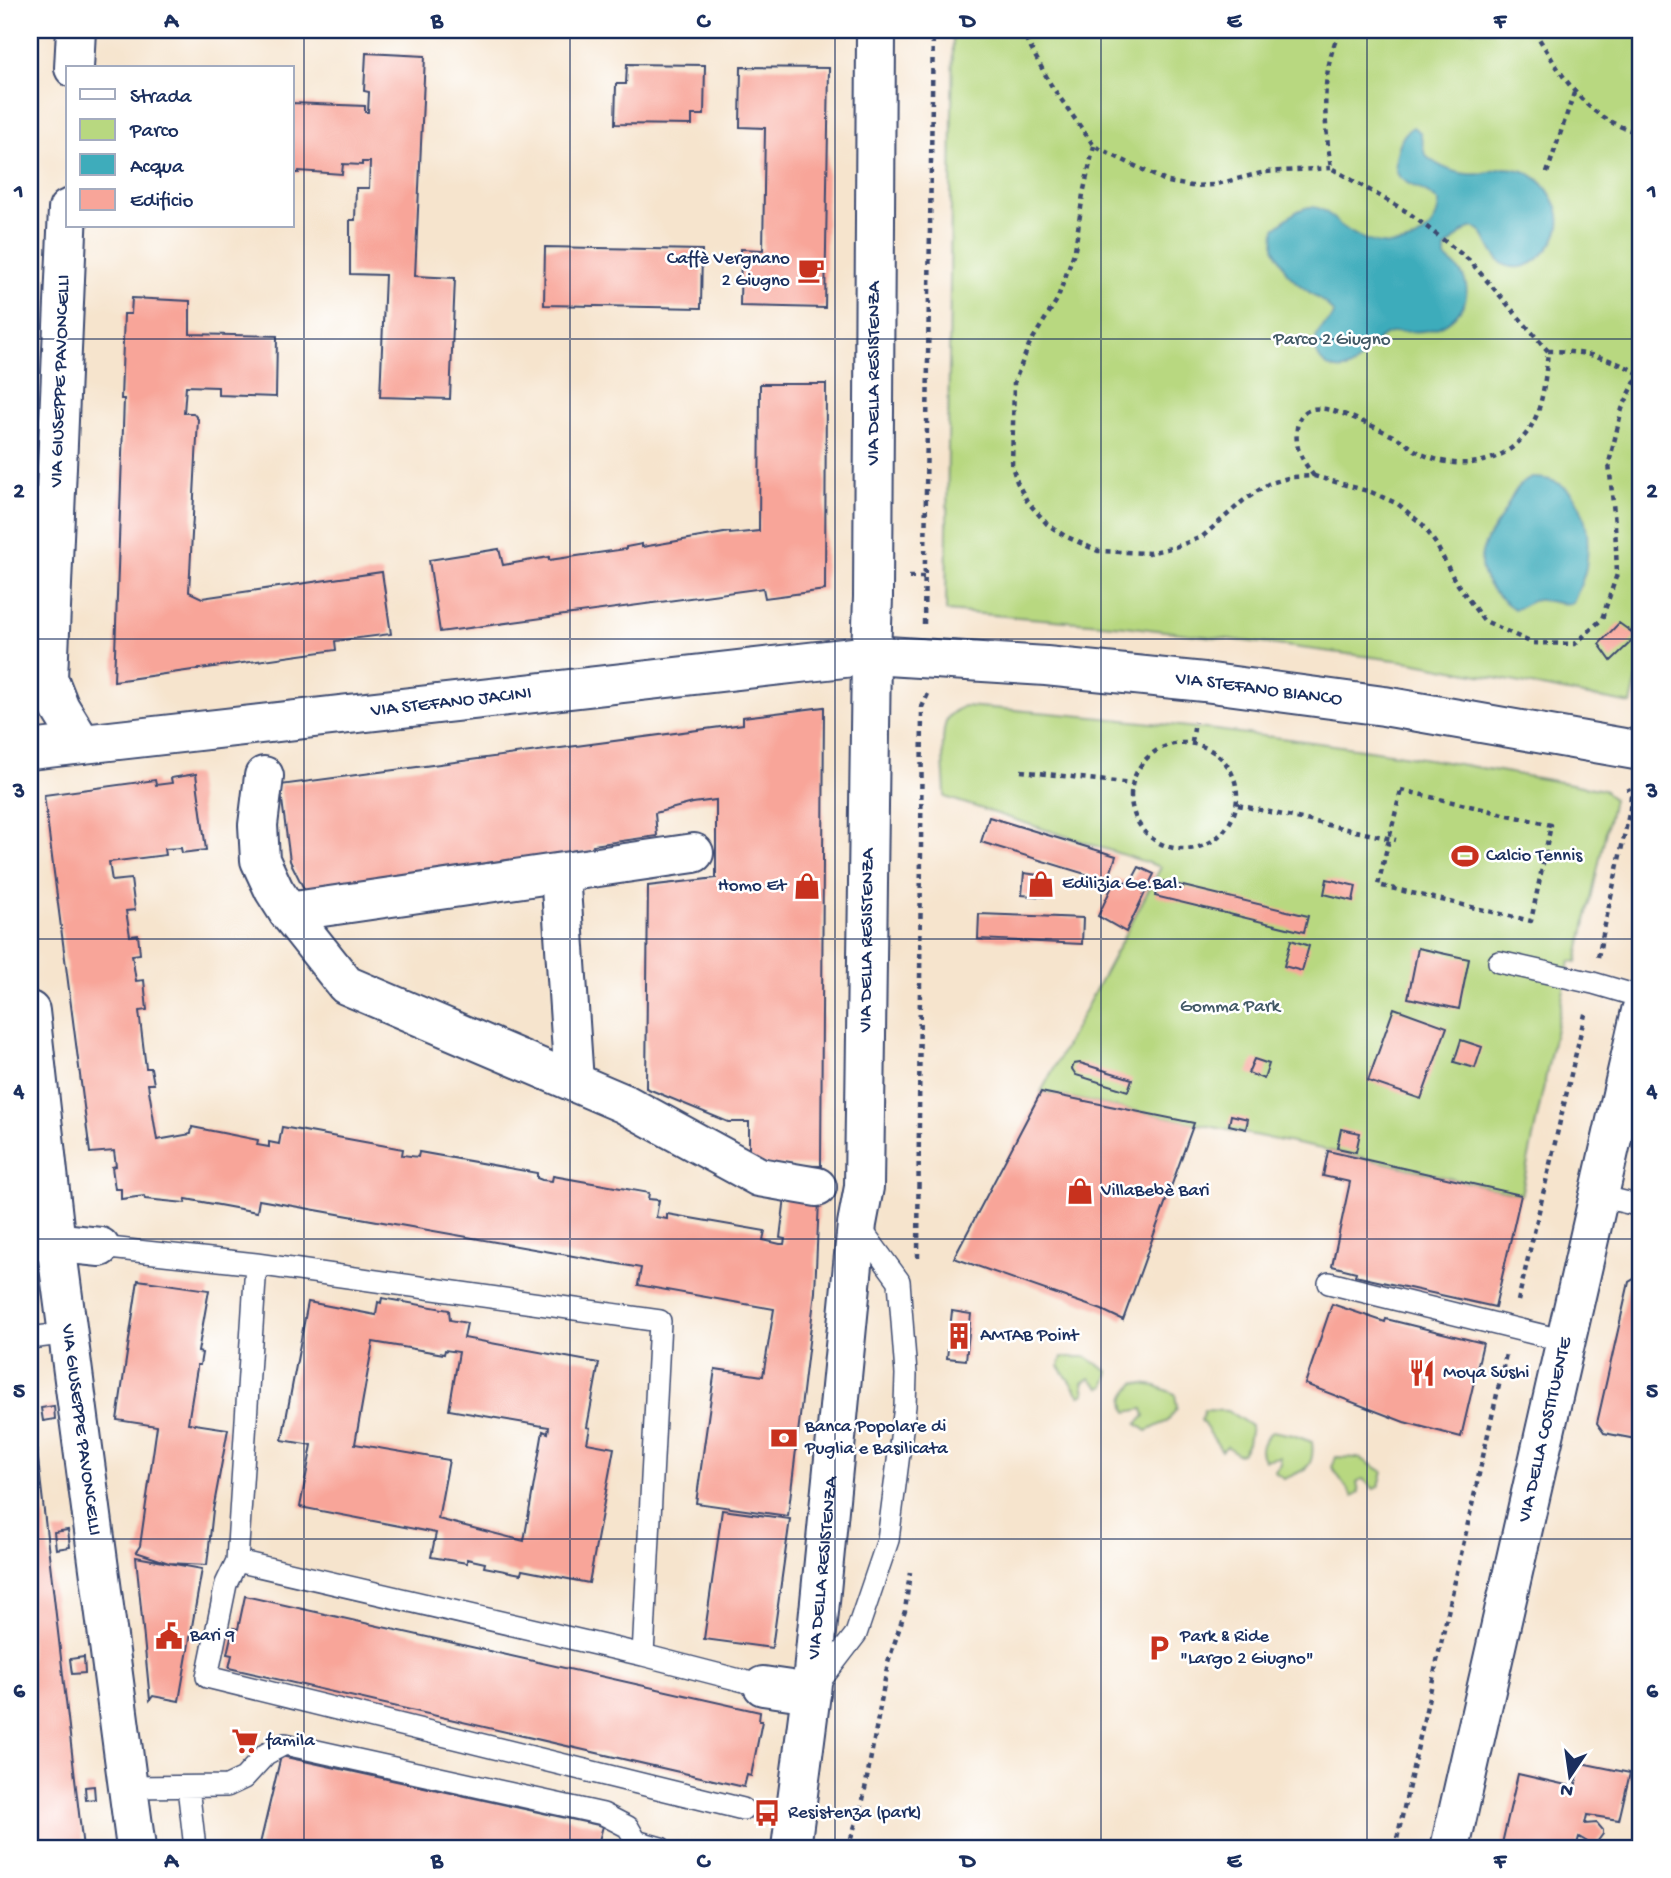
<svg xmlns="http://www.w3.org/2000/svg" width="1671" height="1878" font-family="'Gochi Hand',sans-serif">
<rect width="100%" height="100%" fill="#fff"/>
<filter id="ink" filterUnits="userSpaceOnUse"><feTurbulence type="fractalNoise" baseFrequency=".0143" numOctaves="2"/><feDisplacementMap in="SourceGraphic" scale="14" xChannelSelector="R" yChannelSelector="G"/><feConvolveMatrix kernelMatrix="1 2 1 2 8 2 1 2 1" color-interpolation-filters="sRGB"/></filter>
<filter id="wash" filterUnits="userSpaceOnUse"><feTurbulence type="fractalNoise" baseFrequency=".00686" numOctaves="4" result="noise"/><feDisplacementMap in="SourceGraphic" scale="28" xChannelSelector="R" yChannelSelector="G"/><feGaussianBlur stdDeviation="1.57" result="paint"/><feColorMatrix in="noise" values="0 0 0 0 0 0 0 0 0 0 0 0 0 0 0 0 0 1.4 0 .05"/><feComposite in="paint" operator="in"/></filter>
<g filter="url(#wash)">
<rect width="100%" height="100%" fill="#f6e4cd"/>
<!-- green -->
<path fill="#b8d880" stroke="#6a846f" stroke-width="2" d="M953,30H1641V661L1631,704L1411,662L1125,626L946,611Z
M964,706C1100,716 1235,731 1369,750C1448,761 1526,776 1604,790L1613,799L1577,962L1570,961L1521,1195L1356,1156L1041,1092L1161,867L945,797C945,777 939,737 947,719C950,713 958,709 964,706Z
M1062,1357H1086L1109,1372L1105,1386L1100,1388L1090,1378L1083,1383L1085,1393L1080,1396L1059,1366Z
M1135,1383L1156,1386L1175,1394L1177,1408L1168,1421L1147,1431L1137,1424L1145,1416L1143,1409L1127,1412C1120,1399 1127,1392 1135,1383Z
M1204,1410L1228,1411L1251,1426L1248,1443L1242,1453L1237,1454L1227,1446L1222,1451L1201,1420Z
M1272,1431L1293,1435L1312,1442C1315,1468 1305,1470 1284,1479L1274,1472L1281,1464L1280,1457L1264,1460C1257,1448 1263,1441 1272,1431Z
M1336,1457L1360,1458L1383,1472L1379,1486L1374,1489L1363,1479L1357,1483L1359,1493L1353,1497L1332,1467Z"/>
<!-- water -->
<path fill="#3eacbb" stroke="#2c6e8c" stroke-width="2" d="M1413,127L1420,132L1425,155C1439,168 1460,176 1479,174C1488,173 1497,169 1505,168C1532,168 1547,184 1557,207C1564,226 1556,241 1543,254C1537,261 1530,266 1520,267C1489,271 1490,231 1475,228C1465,226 1451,244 1445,249V258C1450,262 1457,267 1461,273C1478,298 1453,326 1429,330C1417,333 1403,330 1391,333C1377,336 1364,356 1354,366C1332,377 1310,360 1317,335C1320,326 1330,323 1334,314L1327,305L1297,283L1287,273L1274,247L1275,228C1286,220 1299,206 1313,207C1325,208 1331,217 1340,225C1362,242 1390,252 1417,238C1431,230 1438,218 1439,203C1421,180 1386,191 1398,149C1401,140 1404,132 1413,127Z
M1532,478C1582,477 1592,525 1586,567C1584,579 1578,591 1573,603C1557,606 1550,599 1537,600C1528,601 1523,608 1514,609C1491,593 1471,571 1486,542C1490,532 1498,524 1503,514C1512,499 1514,485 1532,478Z"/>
<g id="blocks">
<!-- building -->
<path fill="#f8a599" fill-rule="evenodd" d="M366,53L425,56L415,276L455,278L450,399L380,397L385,275L350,274V220H355L356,188H369L370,162H362V165L343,164L342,174L299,171V173H292V103L365,106V112H368L369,92L364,91Z
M627,64L705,65L704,115H692V125L615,124L616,84H626Z
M741,67L829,68L825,308L740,306L741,249L763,250L765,128L740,127Z
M545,247L702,250L701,308L544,305Z
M132,298L190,301V334L277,336L276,397L218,395V387L186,386L184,413H193L198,419L189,592L202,598L382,572L391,634L335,641L336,650L114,681L124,399H121L124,314H131Z
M760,384H826L825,590L765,598L763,588L440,632L429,560L499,549L503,565L549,557V560L626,549V547L642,544V547L730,532V534L759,531Z
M1619,623L1637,636L1611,661L1599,644Z
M824,707L821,1166L769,1165L749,1161V1122H728L646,1088L648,886L716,878V800L693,803L655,813L657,836L593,845L595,851L305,891L290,861L280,785L743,724V717Z
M196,774L206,850L182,853L181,848L165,849L166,855L109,862L112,881L131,879L135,910L126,911L130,936L138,935L140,954L132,955L136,981L144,980L147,1010L139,1011L146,1068H151L154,1084H148L157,1140L191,1134L192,1127L258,1140L257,1145L269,1147V1142L279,1144L282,1127L403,1149L402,1155L418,1157L419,1152L537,1173V1178L542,1180L552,1181L553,1176L649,1193L648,1199L659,1200L656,1217L667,1219V1214L765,1231L763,1240L780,1244H784L785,1239L780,1238L785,1197L819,1200L815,1292L788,1516L696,1503L715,1369L763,1376L774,1309L638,1285L641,1268L259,1200L257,1212L186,1199L185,1203L145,1199L144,1196L121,1199V1189H115L112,1167L116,1166L114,1151L90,1153L44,795L155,780L156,785L172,783L171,778Z
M989,817L1116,856L1108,881L981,842Z
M1139,867L1154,874L1126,932L1098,916L1116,878L1130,884Z
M1024,873L1046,876L1044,897L1022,895Z
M1327,879L1356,886L1353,901L1324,894Z
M1158,880L1308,916L1304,932L1155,896Z
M979,914L1083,918L1082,944L978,939Z
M1291,940L1309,946L1302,971L1284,966Z
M1418,948L1469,959L1459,1009L1408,998Z
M1394,1008L1447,1027L1421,1099L1368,1081Z
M1461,1040L1482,1047L1475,1068L1454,1062Z
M1254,1059L1269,1064L1264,1079L1248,1073Z
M1080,1063L1132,1079L1128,1091L1076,1075L1072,1069L1074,1064Z
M1041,1092L1194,1123L1123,1320L1102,1310L954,1258Z
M1231,1115L1248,1119L1246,1129L1229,1125Z
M1341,1129L1360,1133L1356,1152L1337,1148Z
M1328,1151L1521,1195L1495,1307L1355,1276L1356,1272L1332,1266L1350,1182L1323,1176Z
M1639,1276H1641V1440L1604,1433L1597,1423L1629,1282Z
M138,1280L209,1290L198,1352L202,1353L200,1365H197V1368L188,1423L228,1429L213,1510L207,1565L169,1563L202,1569L179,1701L153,1696L150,1700L136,1557L169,1563L136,1552L140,1546L157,1426L117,1420Z
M382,1298L449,1310L450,1320L467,1323L464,1338L599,1363L587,1427L590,1428L587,1443L614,1448L589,1583L522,1570L521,1574L484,1567L485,1563L467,1559V1563L431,1557L436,1533L300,1507L312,1445L282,1440L308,1302L376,1315L378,1302L381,1303ZM373,1342L444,1354L445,1350L459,1352L449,1410L549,1427L548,1433L543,1431L524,1541L438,1519L449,1460L355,1444Z
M1332,1304L1385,1322L1386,1319L1483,1343L1461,1437L1404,1422L1305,1384Z
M952,1311L971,1314L966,1360L947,1358Z
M30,1399H31L83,1848H30Z
M54,1406L55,1419L43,1421L41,1408Z
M722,1510L790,1519L772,1648L704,1639Z
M68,1530L70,1547L56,1549L54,1532Z
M245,1596L760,1712L759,1721H762L751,1776L747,1775L744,1787L229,1668L232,1655L227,1654L233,1628L238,1629Z
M84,1657L85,1673L72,1674L70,1659Z
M281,1756L603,1826L597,1848H259Z
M1581,1763L1630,1773L1619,1820L1587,1815L1585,1824L1597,1823L1603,1830V1834L1597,1842L1591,1844L1579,1837L1576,1848H1501L1518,1774L1575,1787Z
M94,1786L95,1799L86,1800L85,1787Z
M749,1801L757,1802L754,1818L746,1816Z"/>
</g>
</g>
<g filter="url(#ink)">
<use href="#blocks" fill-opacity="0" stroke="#3c4a6f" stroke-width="2"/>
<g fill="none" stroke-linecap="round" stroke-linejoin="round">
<defs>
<path id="lane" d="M1499,962L1593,983L1641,997
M1599,1196L1641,1206
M100,1247L256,1264L237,1561L226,1584L207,1677L743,1809
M256,1264L660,1321L643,1655
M1329,1283L1565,1341
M30,1338L69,1333
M237,1561L643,1655L763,1686
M817,1685L856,1634L888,1540L905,1406L906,1374L899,1281L858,1225
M129,1787L227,1786L244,1778L266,1754L285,1744L603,1814L628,1827L636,1841L661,1848
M188,1787L195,1848"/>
<g id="street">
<path d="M74,68L76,30"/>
<path d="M68,209L48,678L60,708L82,744"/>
<path d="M264,776L258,825L260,860L274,890L288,912L346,985L625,1104L759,1177L817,1187"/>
<path d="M560,873L574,1082"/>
<path d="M288,912L694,853"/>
<path id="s1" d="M30,1011L56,1244L136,1848"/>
<path d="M32,1240L100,1247"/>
<path d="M763,1686L811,1693"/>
</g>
<g id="secondary">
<path id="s2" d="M791,1848L811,1693L857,1224L864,1187L871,655L873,597L876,30"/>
</g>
<g id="primary">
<path id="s3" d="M30,750L871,655L1046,666L1204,682L1384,706L1641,751"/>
<path id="s4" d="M1450,1848L1641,1011"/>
</g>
</defs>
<!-- lane casing -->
<use href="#lane" stroke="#3c4a6f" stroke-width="24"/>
<!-- street casing -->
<use href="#street" stroke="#3c4a6f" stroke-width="42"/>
<!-- secondary casing -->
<use href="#secondary" stroke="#3c4a6f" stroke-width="42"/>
<!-- primary casing -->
<use href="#primary" stroke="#3c4a6f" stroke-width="42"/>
<!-- path -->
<path stroke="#3c4a6f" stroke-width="4.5" stroke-dasharray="5 5" stroke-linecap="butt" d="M1021,30L1051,85L1094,146L1168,182L1191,186L1213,185L1265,172L1331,168
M1536,30L1538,37C1565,80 1587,121 1641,133
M1094,146L1083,194L1075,250L1057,300L1029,345L1014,383L1012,466L1017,482L1027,501L1047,524L1065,536L1098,551L1149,553L1175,547L1202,537L1243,501L1268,484L1291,477L1314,476L1371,492L1398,504L1423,525L1436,544L1454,579L1483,620L1532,643L1575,644L1602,619L1617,574L1615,524L1609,463L1622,409L1641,369
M1547,173L1574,93
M1548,351C1582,351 1609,357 1638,373
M1314,476C1307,467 1298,454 1297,443C1294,414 1306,403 1334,411C1354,417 1375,427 1393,436C1403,440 1411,448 1420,453C1463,475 1519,462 1537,414C1544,395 1546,372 1548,351L1469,260L1409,213L1331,168C1324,122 1320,73 1340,30
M909,577H925
M924,624L933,30
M1192,742L1195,722
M1131 796a53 53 0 1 1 106 0a53 53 0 1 1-106 0Z
M1021,771L1132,784
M1401,790L1551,825L1531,921L1378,885Z
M1238,805L1396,840
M1598,957L1630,809L1631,794L1628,788
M918,1258L922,707L928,694
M1518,1301L1586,1010
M848,1848L863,1800L888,1663L905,1611L910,1572
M1395,1848L1506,1354"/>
<!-- lane -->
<use href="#lane" stroke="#fff" stroke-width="21"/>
<!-- street -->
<use href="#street" stroke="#fff" stroke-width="38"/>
<!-- secondary -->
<use href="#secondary" stroke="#fff" stroke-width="38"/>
<!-- primary -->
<use href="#primary" stroke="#fff" stroke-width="38"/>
</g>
</g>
<!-- grid -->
<path fill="none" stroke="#1b2f5e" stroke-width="2" stroke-opacity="0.55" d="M304,30V1848M570,30V1848M835,30V1848M1101,30V1848M1367,30V1848M30,339H1641M30,639H1641M30,939H1641M30,1239H1641M30,1539H1641"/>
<!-- icons -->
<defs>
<symbol id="cafe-bare" viewBox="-9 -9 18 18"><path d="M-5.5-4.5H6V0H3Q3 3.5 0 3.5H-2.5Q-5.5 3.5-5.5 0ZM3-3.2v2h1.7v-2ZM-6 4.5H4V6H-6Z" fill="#c8321e" stroke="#fff" stroke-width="2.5" paint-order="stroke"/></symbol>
<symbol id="stadium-bare" viewBox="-9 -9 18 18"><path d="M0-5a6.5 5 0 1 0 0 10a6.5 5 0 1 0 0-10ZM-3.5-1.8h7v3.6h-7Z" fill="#c8321e" stroke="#fff" stroke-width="2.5" paint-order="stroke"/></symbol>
<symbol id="shop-bare" viewBox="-9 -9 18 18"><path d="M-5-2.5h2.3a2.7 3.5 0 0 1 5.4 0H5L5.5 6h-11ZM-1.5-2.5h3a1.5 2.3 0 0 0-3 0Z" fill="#c8321e" stroke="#fff" stroke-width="2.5" paint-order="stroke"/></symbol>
<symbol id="building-bare" viewBox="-9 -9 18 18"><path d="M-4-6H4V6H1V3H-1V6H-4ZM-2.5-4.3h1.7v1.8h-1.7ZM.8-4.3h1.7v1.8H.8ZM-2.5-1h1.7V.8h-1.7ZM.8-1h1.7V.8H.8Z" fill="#c8321e" stroke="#fff" stroke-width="2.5" paint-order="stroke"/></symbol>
<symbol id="restaurant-bare" viewBox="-9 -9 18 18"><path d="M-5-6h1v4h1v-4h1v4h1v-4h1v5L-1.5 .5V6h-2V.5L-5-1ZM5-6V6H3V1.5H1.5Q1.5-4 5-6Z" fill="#c8321e" stroke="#fff" stroke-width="2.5" paint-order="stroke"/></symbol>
<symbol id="bank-bare" viewBox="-9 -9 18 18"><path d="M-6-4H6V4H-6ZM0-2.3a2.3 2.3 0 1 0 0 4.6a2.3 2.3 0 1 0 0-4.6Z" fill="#c8321e" stroke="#fff" stroke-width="2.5" paint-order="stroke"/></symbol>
<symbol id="civic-bare" viewBox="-9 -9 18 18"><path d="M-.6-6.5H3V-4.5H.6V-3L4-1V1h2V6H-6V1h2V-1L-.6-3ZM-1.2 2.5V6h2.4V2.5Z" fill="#c8321e" stroke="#fff" stroke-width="2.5" paint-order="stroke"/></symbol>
<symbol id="parking-bare" viewBox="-9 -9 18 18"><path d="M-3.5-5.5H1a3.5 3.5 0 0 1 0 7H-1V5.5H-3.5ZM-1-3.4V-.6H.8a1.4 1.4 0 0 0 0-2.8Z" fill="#c8321e" stroke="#fff" stroke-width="2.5" paint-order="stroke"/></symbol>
<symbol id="supermarket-bare" viewBox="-9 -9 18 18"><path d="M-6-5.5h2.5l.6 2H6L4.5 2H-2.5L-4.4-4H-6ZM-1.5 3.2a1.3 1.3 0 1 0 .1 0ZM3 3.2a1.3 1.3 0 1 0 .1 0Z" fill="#c8321e" stroke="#fff" stroke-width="2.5" paint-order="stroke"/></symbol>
<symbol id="bus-bare" viewBox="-9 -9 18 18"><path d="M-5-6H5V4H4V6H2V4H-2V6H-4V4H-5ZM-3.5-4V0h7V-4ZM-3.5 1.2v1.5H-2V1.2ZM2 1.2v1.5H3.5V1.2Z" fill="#c8321e" stroke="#fff" stroke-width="2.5" paint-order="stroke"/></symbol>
</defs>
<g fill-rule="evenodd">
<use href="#cafe-bare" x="792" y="251" width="38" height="38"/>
<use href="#stadium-bare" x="1446" y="837" width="38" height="38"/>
<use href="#shop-bare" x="1022" y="865" width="38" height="38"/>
<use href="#shop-bare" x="788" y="867" width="38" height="38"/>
<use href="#shop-bare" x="1061" y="1172" width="38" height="38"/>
<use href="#building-bare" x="940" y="1317" width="38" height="38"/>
<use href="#restaurant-bare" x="1403" y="1354" width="38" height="38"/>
<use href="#bank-bare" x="765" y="1419" width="38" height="38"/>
<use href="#civic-bare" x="150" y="1617" width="38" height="38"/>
<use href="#parking-bare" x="1140" y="1629" width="38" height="38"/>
<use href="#supermarket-bare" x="226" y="1722" width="38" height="38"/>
<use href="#bus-bare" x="748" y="1794" width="38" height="38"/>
</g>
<g text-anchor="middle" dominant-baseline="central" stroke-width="5" stroke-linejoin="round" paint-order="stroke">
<!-- poi labels -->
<g font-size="19" fill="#1b2f5e" stroke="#fff" text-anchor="start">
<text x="790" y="259" text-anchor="end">Caffè Vergnano<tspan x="790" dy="22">2 Giugno</tspan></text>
<text x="1486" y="856">Calcio Tennis</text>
<text x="1062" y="884">Edilizia Ge.Bal.</text>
<text x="786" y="886" text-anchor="end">Homo Et</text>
<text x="1101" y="1191">VillaBebè Bari</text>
<text x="980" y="1336">AMTAB Point</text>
<text x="1443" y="1373">Moya Sushi</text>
<text x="805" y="1427">Banca Popolare di<tspan x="805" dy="22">Puglia e Basilicata</tspan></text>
<text x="190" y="1636">Bari 9</text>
<text x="1180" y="1637">Park &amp; Ride<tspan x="1180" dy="22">"Largo 2 Giugno"</tspan></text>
<text x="266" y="1741">famila</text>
<text x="788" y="1813">Resistenza (park)</text>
</g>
<!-- park labels -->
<g font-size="19" fill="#425966" stroke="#fff">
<text x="1332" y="340">Parco 2 Giugno</text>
<text x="1230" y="1007">Gomma Park</text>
</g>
<!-- street labels -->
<g font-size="19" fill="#1b2f5e" stroke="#fff">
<text stroke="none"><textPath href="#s2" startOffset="1479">VIA DELLA RESISTENZA</textPath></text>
<text transform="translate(61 381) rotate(-88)">VIA GIUSEPPE PAVONCELLI</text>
<text stroke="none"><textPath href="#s3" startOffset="1236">VIA STEFANO BIANCO</textPath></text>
<text stroke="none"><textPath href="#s3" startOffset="424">VIA STEFANO JACINI</textPath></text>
<text stroke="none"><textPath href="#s2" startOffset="912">VIA DELLA RESISTENZA</textPath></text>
<text stroke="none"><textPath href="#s1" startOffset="422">VIA GIUSEPPE PAVONCELLI</textPath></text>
<text stroke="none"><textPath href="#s4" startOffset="429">VIA DELLA COSTITUENTE</textPath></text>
<text stroke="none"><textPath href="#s2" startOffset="282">VIA DELLA RESISTENZA</textPath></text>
</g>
</g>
<!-- margin -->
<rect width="1671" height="1878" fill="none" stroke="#fff" stroke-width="77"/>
<!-- legend -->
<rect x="66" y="66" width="228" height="161" fill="#ffffff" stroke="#a4acbf" stroke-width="2"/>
<rect x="80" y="89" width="35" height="10" fill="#ffffff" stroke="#a4acbf" stroke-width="2"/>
<text x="130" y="102" font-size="21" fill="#1b2f5e">Strada</text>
<rect x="80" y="119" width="35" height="21" fill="#b8d880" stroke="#a4acbf" stroke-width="2"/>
<text x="130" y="136" font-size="21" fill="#1b2f5e">Parco</text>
<rect x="80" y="154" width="35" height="21" fill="#3eacbb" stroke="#a4acbf" stroke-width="2"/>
<text x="130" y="172" font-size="21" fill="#1b2f5e">Acqua</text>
<rect x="80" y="189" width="35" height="21" fill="#f8a599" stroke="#a4acbf" stroke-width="2"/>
<text x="130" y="206" font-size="21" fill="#1b2f5e">Edificio</text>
<!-- north arrow -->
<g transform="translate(1570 1776) rotate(193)" stroke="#ffffff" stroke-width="5" paint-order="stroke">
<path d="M0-5L12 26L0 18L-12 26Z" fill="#1b2f5e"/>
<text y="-10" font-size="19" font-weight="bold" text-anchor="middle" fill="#1b2f5e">N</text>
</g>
<rect x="38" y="38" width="1594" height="1802" fill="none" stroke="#1b2f5e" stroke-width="2.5"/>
<g font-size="23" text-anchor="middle" font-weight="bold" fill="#1b2f5e">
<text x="171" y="27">A</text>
<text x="437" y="27">B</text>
<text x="703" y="27">C</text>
<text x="968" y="27">D</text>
<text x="1234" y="27">E</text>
<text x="1500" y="27">F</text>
<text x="19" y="197">1</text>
<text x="1652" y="197">1</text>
<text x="19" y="497">2</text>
<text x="1652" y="497">2</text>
<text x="19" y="797">3</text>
<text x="1652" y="797">3</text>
<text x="19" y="1097">4</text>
<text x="1652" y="1097">4</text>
<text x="19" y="1397">5</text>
<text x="1652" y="1397">5</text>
<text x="19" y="1697">6</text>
<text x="1652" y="1697">6</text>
<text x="171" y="1867">A</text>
<text x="437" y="1867">B</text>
<text x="703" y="1867">C</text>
<text x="968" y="1867">D</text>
<text x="1234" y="1867">E</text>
<text x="1500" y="1867">F</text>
</g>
</svg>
